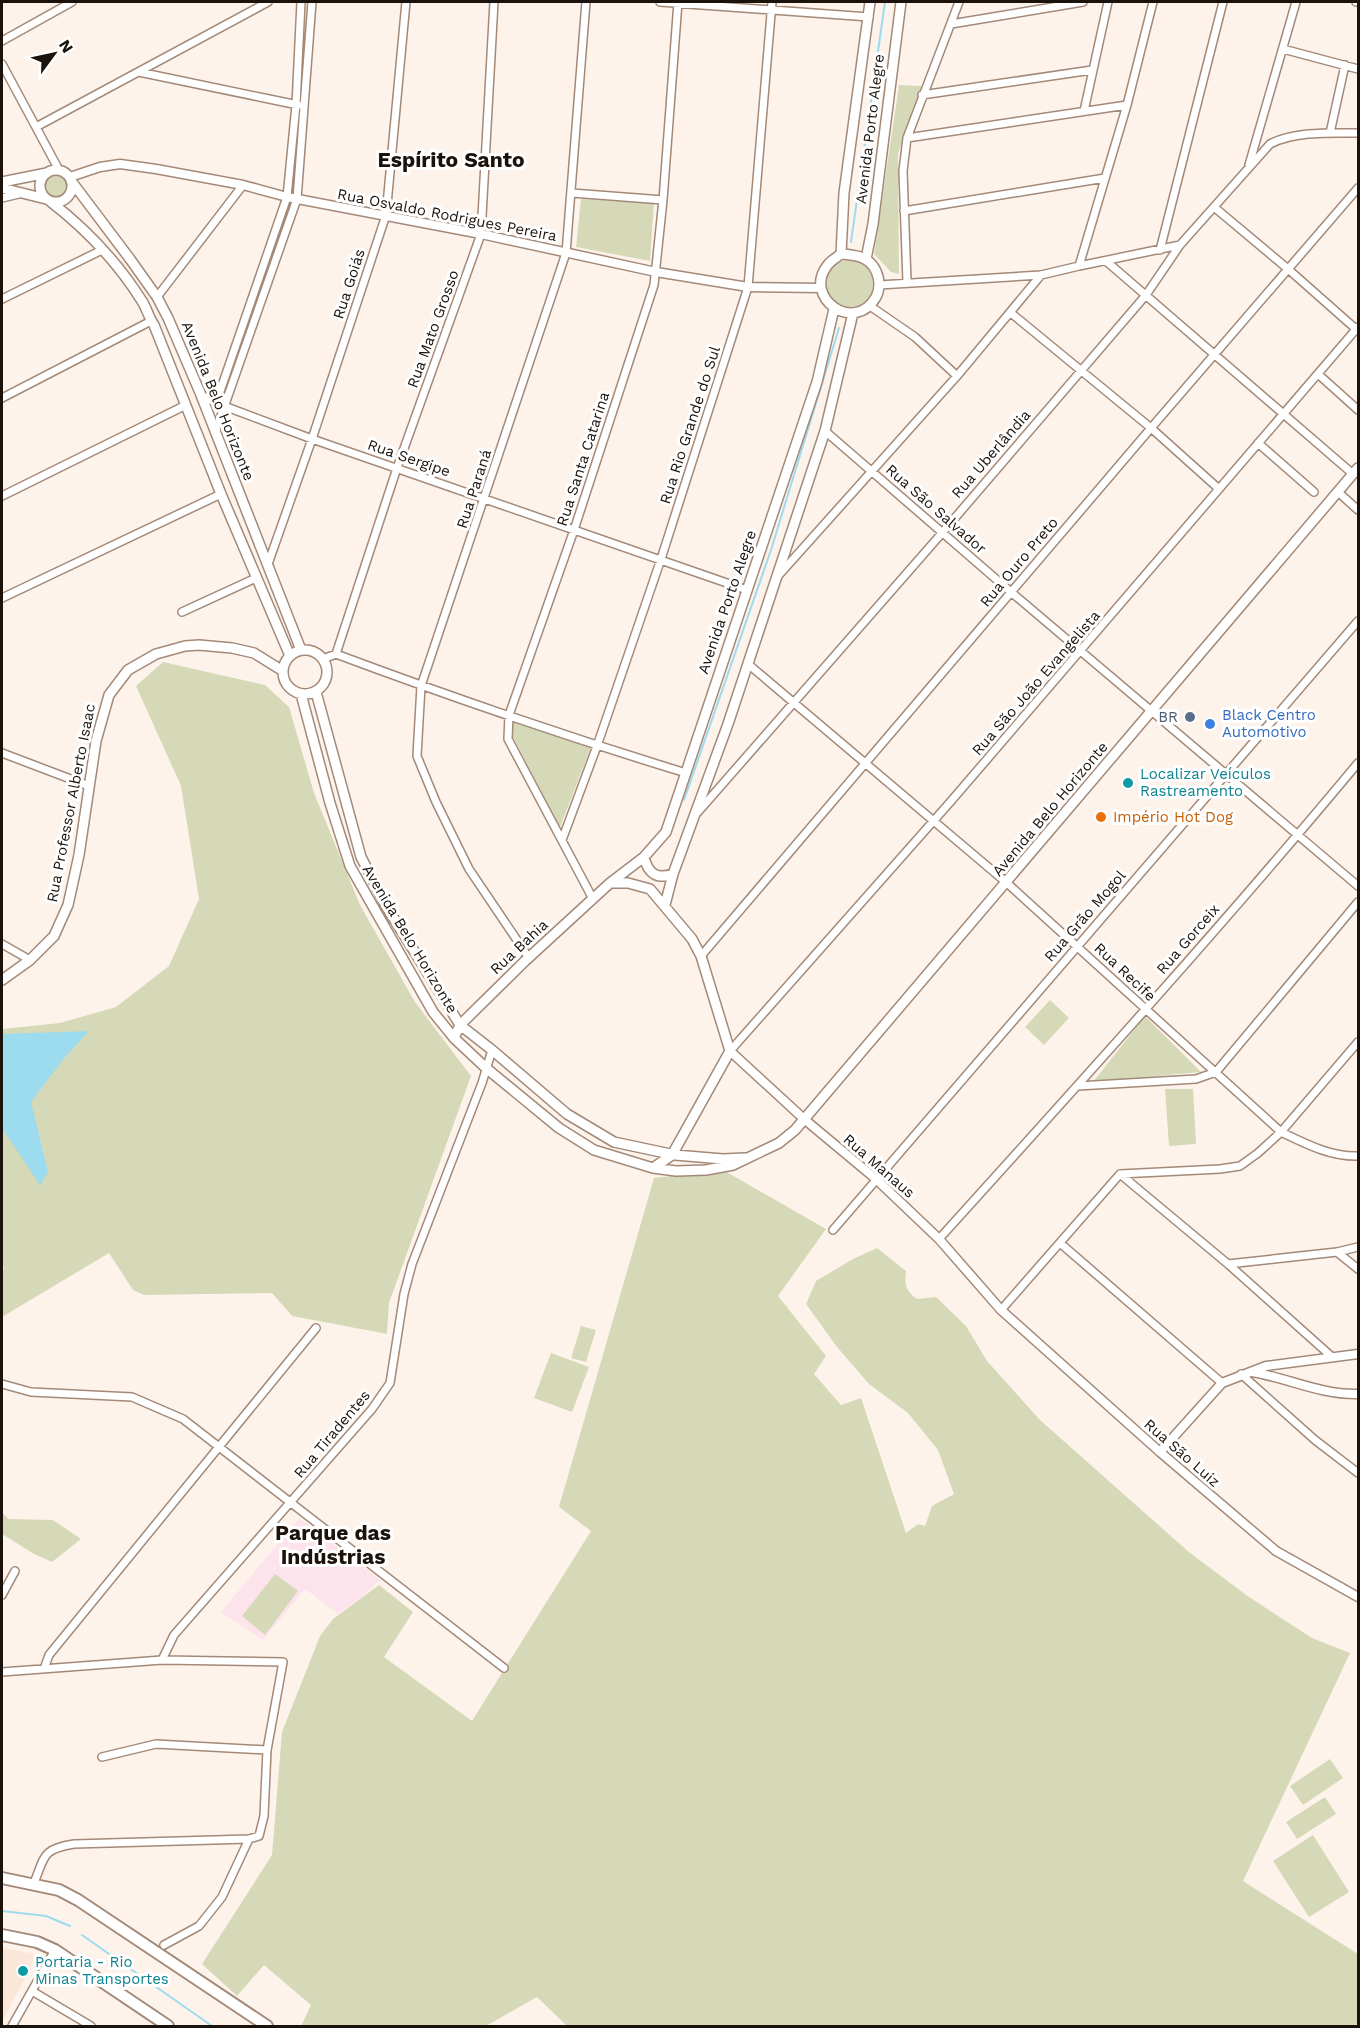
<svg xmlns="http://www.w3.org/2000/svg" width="1360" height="2028" font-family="'Work Sans',sans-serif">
<rect width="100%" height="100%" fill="#fef3eb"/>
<!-- built -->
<path fill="#fce6d9" d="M2,1948L37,1954L2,2022Z"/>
<!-- education -->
<path fill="#fde3ec" d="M299,1518L380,1580L365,1594L338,1614L305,1589L263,1640L221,1612Z"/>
<!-- green -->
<path fill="#d6d9b7" d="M899,85L922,86L898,154L899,274L891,272L874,254Z
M44 188a12 12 0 1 1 24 0a12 12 0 1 1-24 0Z
M581,199L654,202L650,261L576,247Z
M825 284a24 24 0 1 1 48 0a24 24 0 1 1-48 0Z
M163,662L265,685L289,707L314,793L360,905L415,1002L471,1076L389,1303L387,1334L292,1316L272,1293L144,1295L133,1290L109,1253L2,1317V1268L5,1269L2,1264V1029L60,1023L116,1007L169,966L199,899L181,786L136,686Z
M513,721L591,747L560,827L512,735Z
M1050,1000L1069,1018L1044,1045L1025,1027Z
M1145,1016L1201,1072L1093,1082Z
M1165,1089H1193L1196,1144L1169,1146Z
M723,1170L826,1229L778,1296L826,1356L814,1374L841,1405L861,1398L906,1533L918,1524L925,1526L932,1506L954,1494L938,1450L908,1413L869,1384L837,1347L806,1304L816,1281L853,1259L877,1248L906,1271C904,1285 906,1291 917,1299L936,1297L966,1326L987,1361L1040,1420L1190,1553L1249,1597L1312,1638L1350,1653L1243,1881L1358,1954V2021L1355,2026H567L537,1997L486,2026H301L311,2005L264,1965L237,1996L202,1964L272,1855L282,1732L320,1636L333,1619L379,1585L413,1612L384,1657L472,1721L591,1531L559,1507L654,1178Z
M581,1326L596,1330L586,1362L571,1358Z
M551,1353L589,1367L572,1412L534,1398Z
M2,1513L9,1519L53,1520L81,1539L52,1562L34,1554L2,1534Z
M275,1574L298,1591L265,1635L242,1616Z
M1330,1759L1343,1778L1303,1805L1290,1786Z
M1325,1797L1336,1814L1297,1839L1286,1822Z
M1313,1835L1349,1892L1309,1917L1273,1861Z"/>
<!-- water -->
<path fill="#9ddbef" d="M89,1031L65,1057L31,1102L48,1172L40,1185L2,1128V1034Z"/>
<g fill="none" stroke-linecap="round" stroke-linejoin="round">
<!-- stream -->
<path stroke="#9ddbef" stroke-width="2" d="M851,242L885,2
M684,800L771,550L839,328
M2,1911L46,1916L70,1926
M82,1935L212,2026"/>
<defs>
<path id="minor" d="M660,2L869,17
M1356,2H1358
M951,24L1083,2
M2,41L72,2
M1283,49L1358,69
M2,64L59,170
M139,72L298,105
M922,95L1092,70
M1084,111L1108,2
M36,127L268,2
M1330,133L1345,65
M907,138L1127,105
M1249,165L1296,2
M572,193L663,200
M2,198L19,194
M1214,207L1288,269L1357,330
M904,211L1105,178
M1160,250L1223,2
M1106,261L1353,474
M1079,266L1127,105L1153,2
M907,282L903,171L907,138L959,2
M879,285L1041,275L1079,266L1180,245L1270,144C1295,131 1331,133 1358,133
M157,297L243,185
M2,299L102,250
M870,306L915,337L957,376
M1011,313L1151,428L1219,489
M1318,374L1358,410
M201,395L216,403L312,439L747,590
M2,398L151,321
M216,403L287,197L296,105L301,2
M825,431L1011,592L1358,886
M215,433L297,199L312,2
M1258,443L1314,492
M1338,492L1358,510
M2,496L186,405
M268,564L312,439L386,215L406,2
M778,576L957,376L1041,275
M2,598L221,494
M182,612L256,578
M336,654L397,468L481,234L494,2
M323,659L336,654C451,697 568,737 686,773
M748,664L1007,883L1281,1132C1306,1144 1331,1157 1358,1156
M2,753L89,786
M698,812L942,533L1146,295L1180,245
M562,840L597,746L661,559L748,287L772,2
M593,899L508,739L509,715L574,530L654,285L663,200L678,2
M2,944L30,960
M701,956L1151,428L1358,188
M529,958L469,869L436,802L417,756L421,686L566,253L586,2
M730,1051L952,800L1358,327
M1216,1072L1358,902
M1078,1086L1196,1079L1216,1072
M1120,1174L1228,1264L1331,1356
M833,1230L1358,621
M939,1239C1081,1082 1223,925 1358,763
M1060,1243L1222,1383
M1337,1252L1358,1269
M1228,1264L1337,1252L1358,1247
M1001,1310L1120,1174L1220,1169L1240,1166L1258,1153L1281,1132L1358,1042
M1241,1374L1315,1440L1358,1473
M2,1384L31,1392L132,1397L183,1419L504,1668
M2,1595L15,1571
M162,1660L174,1635L372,1409L390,1383L404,1294L412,1264L482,1083L492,1050
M44,1669L49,1655L316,1328
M2,1672L162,1660L283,1662L267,1750L264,1816L259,1836L249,1839L74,1844C42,1849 45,1856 34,1883
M102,1757L156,1744L267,1750
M164,1945L199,1926L222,1897L249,1839
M32,1991L91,2026
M12,2026L55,1950"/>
<path id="tertiary" d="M70,177L100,167L120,164L156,169L243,185L287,197L481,234L656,272L748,287L821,288
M730,1051L804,1119L876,1179L939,1239L1001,1310L1160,1452L1276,1551L1358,1597
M1252,1372C1288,1378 1321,1395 1358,1394
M1160,1452L1222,1383L1266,1366L1358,1354"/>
<path id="secondary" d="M40 186a16 16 0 1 1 32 0a16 16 0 1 1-32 0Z
M2,182L47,173
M72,182L130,259L157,297L168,318L201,395L301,650
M2,188L46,199
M51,202C86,229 118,263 142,301C147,309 149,318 154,325L221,494L290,656
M841,254L844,193L870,2
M841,254C855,255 869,256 876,271C880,280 880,289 876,297C854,335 803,297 827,266C830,261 836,258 841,254Z
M866,259L873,224L901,2
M283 672a22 22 0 1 1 44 0a22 22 0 1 1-44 0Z
M316,692L361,857L388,909L460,1025L492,1050L567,1114L614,1142L675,1155L723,1159L745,1158
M301,694L330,803L350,866L433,1012L454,1038L486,1068L559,1128L594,1150L653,1168L676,1171L706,1170L733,1165L779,1143L795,1130L1358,468
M644,857C648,873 656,880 673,874
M610,883H628L650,889L692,939L701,956L730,1051L672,1155L653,1168
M665,905L673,874L728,724L825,431L853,313
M2,980L30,960L54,936L68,905L79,855L96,741L109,695L128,670L156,654L185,646L199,645L232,648L254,653L283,671
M454,1038L460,1025L525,961L610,883L644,857L666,832L817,382L834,309"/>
<path id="primary" d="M2,1878L59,1890L78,1900L267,2026
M2,1935L37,1942L55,1950L168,2026"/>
</defs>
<!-- minor casing -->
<use href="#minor" stroke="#a38978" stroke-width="10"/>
<!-- tertiary casing -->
<use href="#tertiary" stroke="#a38978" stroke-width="11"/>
<!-- secondary casing -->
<use href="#secondary" stroke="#a38978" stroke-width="12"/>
<!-- primary casing -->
<use href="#primary" stroke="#a38978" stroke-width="14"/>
<!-- minor -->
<use href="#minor" stroke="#fff" stroke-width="7"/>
<!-- tertiary -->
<use href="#tertiary" stroke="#fff" stroke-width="8"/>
<!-- secondary -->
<use href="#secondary" stroke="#fff" stroke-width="9"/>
<!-- primary -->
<use href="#primary" stroke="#fff" stroke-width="10"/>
</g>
<!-- markers -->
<circle fill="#5c6f8a" stroke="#fff" stroke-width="2" cx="1190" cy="717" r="6"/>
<circle fill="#3f7fe0" stroke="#fff" stroke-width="2" cx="1210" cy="724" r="6"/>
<g fill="#0f9aa8" stroke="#fff" stroke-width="2">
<circle cx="1128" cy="783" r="6"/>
<circle cx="23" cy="1971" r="6"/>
</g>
<circle fill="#e8710a" stroke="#fff" stroke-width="2" cx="1101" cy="817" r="6"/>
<g text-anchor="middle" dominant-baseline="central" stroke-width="6" stroke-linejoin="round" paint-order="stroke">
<!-- street labels -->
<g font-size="15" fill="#1b120b" stroke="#fff">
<text transform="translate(870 129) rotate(-83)">Avenida Porto Alegre</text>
<text transform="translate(447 215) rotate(11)">Rua Osvaldo Rodrigues Pereira</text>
<text transform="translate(349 284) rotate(-72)">Rua Goiás</text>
<text transform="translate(433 329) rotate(-70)">Rua Mato Grosso</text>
<text transform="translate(218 401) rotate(68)">Avenida Belo Horizonte</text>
<text transform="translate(690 425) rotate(-72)">Rua Rio Grande do Sul</text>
<text transform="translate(991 454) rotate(-49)">Rua Uberlândia</text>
<text transform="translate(409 458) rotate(19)">Rua Sergipe</text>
<text transform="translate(583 459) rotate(-72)">Rua Santa Catarina</text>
<text transform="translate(474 489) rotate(-72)">Rua Paraná</text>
<text transform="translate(936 509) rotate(41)">Rua São Salvador</text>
<text transform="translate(1019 562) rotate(-50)">Rua Ouro Preto</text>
<text transform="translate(727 602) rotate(-71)">Avenida Porto Alegre</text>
<text transform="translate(1036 683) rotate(-49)">Rua São João Evangelista</text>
<text transform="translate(71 803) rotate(-79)">Rua Professor Alberto Isaac</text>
<text transform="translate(1050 809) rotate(-50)">Avenida Belo Horizonte</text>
<text transform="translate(1085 916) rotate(-49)">Rua Grão Mogol</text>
<text transform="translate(410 939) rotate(59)">Avenida Belo Horizonte</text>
<text transform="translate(1188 939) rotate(-49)">Rua Gorceix</text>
<text transform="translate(519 947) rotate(-43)">Rua Bahia</text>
<text transform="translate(1125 972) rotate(43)">Rua Recife</text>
<text transform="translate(879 1166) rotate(41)">Rua Manaus</text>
<text transform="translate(332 1434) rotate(-50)">Rua Tiradentes</text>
<text transform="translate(1182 1453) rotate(41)">Rua São Luiz</text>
</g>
<!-- shop labels -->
<g font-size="15" fill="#366cbe" stroke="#fff" text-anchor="start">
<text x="1222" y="715">Black Centro<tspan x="1222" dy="17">Automotivo</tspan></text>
</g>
<!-- service labels -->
<g font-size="15" fill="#4e5e75" stroke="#fff" text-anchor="end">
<text x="1178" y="717">BR</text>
</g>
<!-- culture labels -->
<g font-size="15" fill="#0d838f" stroke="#fff" text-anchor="start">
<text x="1140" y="774">Localizar Veículos<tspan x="1140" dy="17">Rastreamento</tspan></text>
<text x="35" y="1962">Portaria - Rio<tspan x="35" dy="17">Minas Transportes</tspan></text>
</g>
<!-- food labels -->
<g font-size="15" fill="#c56008" stroke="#fff" text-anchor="start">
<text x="1113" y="817">Império Hot Dog</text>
</g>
<!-- district labels -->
<g font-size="21" font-weight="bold" fill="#1b120b" stroke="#fff">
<text x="451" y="159">Espírito Santo</text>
<text x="333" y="1532">Parque das<tspan x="333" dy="24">Indústrias</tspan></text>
</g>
</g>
<!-- border -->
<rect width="1360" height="2028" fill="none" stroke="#1b120b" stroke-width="6"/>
<!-- north arrow -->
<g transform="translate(54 54) rotate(57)" stroke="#ffffff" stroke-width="4.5" paint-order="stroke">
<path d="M0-4.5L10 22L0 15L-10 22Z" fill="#1b120b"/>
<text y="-9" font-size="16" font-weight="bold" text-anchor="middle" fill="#1b120b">N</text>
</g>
</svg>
